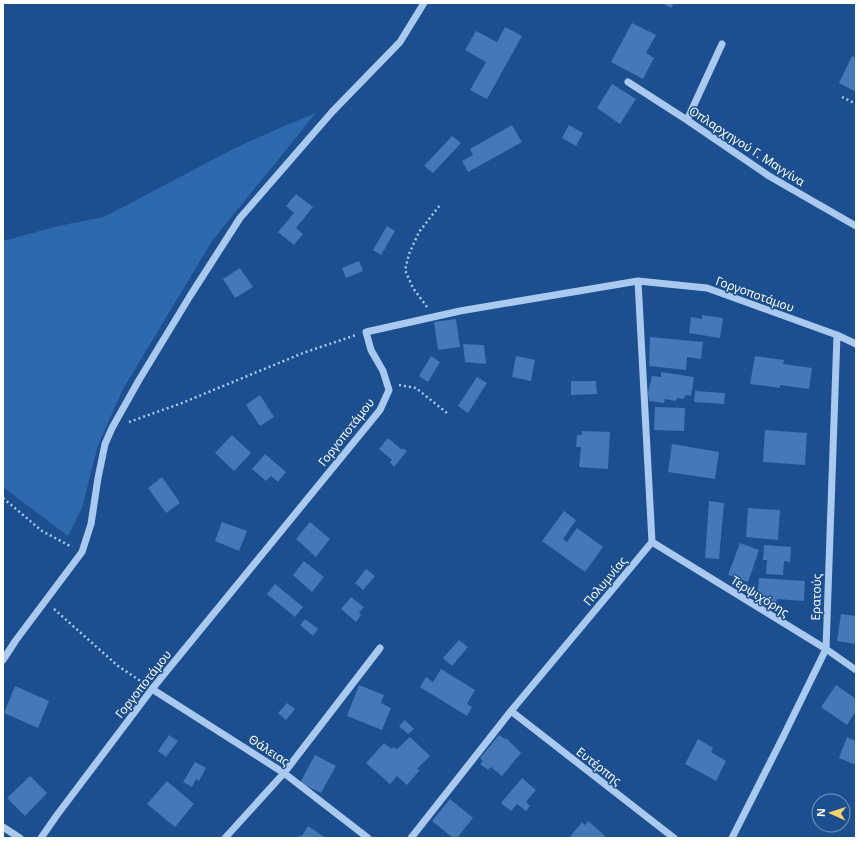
<svg xmlns="http://www.w3.org/2000/svg" width="859" height="841" font-family="'Noto Sans',sans-serif">
<rect width="100%" height="100%" fill="#1b4f8f"/>
<!-- green -->
<path fill="#2e69ad" d="M316,113L212,241L123,389L98,445L82,508L68,536L3,487V241L58,226L104,217L235,148L282,127Z"/>
<!-- building -->
<path fill="#4478b7" d="M662,3H674L671,8Z
M632,23L656,35L646,53L654,58L643,79L611,62Z
M505,27L522,36L487,99L470,90L486,62L465,50L476,31L497,42Z
M852,56L856,58V92L839,83Z
M612,84L636,99L620,124L597,108Z
M512,125L522,142L468,172L462,161L473,155L470,149Z
M569,125L583,133L576,146L562,138Z
M452,136L461,143L433,173L424,166Z
M296,194L313,207L296,228L303,234L294,245L278,232L294,213L286,206Z
M387,226L395,231L381,255L373,250Z
M359,261L363,271L346,278L342,268Z
M240,268L253,287L235,298L223,279Z
M702,315L723,318L720,338L689,333L691,317L702,319Z
M456,319L460,347L438,350L434,322Z
M650,337L703,342L701,359L687,357L686,370L649,366Z
M463,344L484,345L486,364L465,362Z
M431,356L440,362L428,382L419,376Z
M516,356L535,360L531,381L512,377Z
M755,356L784,360L783,364L812,368L809,389L780,385V388L750,384Z
M661,372L694,377L691,396L685,395L684,399L677,398L676,401L665,399L664,403L649,401L648,392L652,376L661,377Z
M477,377L487,383L468,413L458,406Z
M571,381H596L597,394L571,395Z
M695,391L725,393L724,404L694,402Z
M260,395L274,417L260,426L246,405Z
M655,407L685,408L684,431L654,430Z
M765,430L807,433L805,465L763,462Z
M582,431L610,432L608,469L579,467L581,447H576L577,435H582Z
M232,435L251,453L234,471L215,453Z
M388,438L402,450L403,448L407,451L394,467L390,462L392,460L379,449Z
M672,444L719,452L715,479L668,472Z
M265,454L286,472L278,482L271,476L266,481L252,469Z
M162,477L180,503L166,513L148,488Z
M709,501L724,503L719,559L705,558Z
M748,508L780,510L778,540L746,537Z
M564,511L576,520L563,539L567,542L577,528L603,547L585,572L542,541Z
M222,522L247,531L239,551L215,541Z
M310,522L330,539L316,557L296,539Z
M740,543L759,550L748,582L728,575Z
M764,545L791,547L790,562L784,561L783,575L766,574L767,560H763Z
M304,561L324,577L312,592L293,575Z
M366,569L375,576L363,590L355,583Z
M759,578L805,581L804,601L777,599L776,604L757,602Z
M275,584L303,607L295,617L267,594Z
M351,597L364,607L359,613L361,615L356,622L341,609Z
M841,614L856,616V644L837,641Z
M305,619L318,629L313,636L300,625Z
M459,640L468,647L452,666L443,658Z
M441,669L475,690L467,704L472,707L467,716L420,687L426,677L433,682Z
M359,685L384,695L381,703L391,708L382,730L347,716Z
M836,685L856,699V711L847,725L821,707Z
M15,686L49,701L38,728L4,713Z
M287,703L295,709L286,720L278,713Z
M405,720L414,729L408,734L399,726Z
M169,735L178,741L166,757L158,751Z
M499,735L505,739L506,738L521,753L502,776L491,767L488,770L480,764L483,761L480,758Z
M410,737L430,756L417,769L420,770L407,785L397,776L390,784L366,763L384,743L392,749L393,747L397,749Z
M847,737L856,741V765L839,758Z
M698,739L713,748L711,752L726,761L716,781L685,764Z
M315,755L336,766L321,793L307,786L306,787L300,783Z
M195,762L206,768L199,781L196,779L192,787L183,782Z
M30,776L47,793L25,816L7,798Z
M522,778L536,790L526,802L530,806L526,811L517,804L511,811L501,803Z
M167,781L194,804L175,827L147,804Z
M450,799L473,818L457,838H453L432,821Z
M588,821L605,836L603,838H569L582,822L585,825Z
M308,826L326,838H298L300,835L302,836Z"/>
<g fill="none" stroke-linecap="round" stroke-linejoin="round">
<!-- path -->
<path stroke="#a9c9ee" stroke-width="2.5" stroke-dasharray="2 3" stroke-linecap="butt" d="M842,97L856,104
M427,307L413,288L405,270L409,254L419,232L440,205
M399,385L416,388L447,413
M129,422L182,403L303,353L356,335
M3,498L42,531L72,547
M54,609L118,666L142,682"/>
<!-- minor -->
<path stroke="#a9c9ee" stroke-width="7" d="M628,82L687,120L769,176L856,226
M687,120L722,44
M652,542L826,649L856,670
M3,660L16,640L82,552L91,524L98,478L105,444L112,428L139,380L190,296L240,218L332,112L400,42L424,3
M152,689L284,773L368,838
M511,711L674,838
M3,827L20,838
M41,838L57,815L152,689L380,410L389,390L383,371L371,350L366,332L460,311L638,281L707,288L837,335L856,344
M225,838L284,773L380,648
M411,838L511,711L652,542L638,281
M732,838L783,737L826,649L837,335"/>
</g>
<g text-anchor="middle" dominant-baseline="central" stroke-width="3" stroke-linejoin="round" paint-order="stroke">
<!-- street labels -->
<g font-size="12" fill="#fff" stroke="#1b4f8f">
<text transform="translate(747 146) rotate(33)">Οπλαρχηγού Γ. Μαγγίνα</text>
<text transform="translate(755 294) rotate(20)">Γοργοποτάμου</text>
<text transform="translate(346 432) rotate(-52)">Γοργοποτάμου</text>
<text transform="translate(605 581) rotate(-50)">Πολυμνίας</text>
<text transform="translate(760 596) rotate(32)">Τερψιχόρης</text>
<text transform="translate(816 597) rotate(-88)">Ερατούς</text>
<text transform="translate(143 684) rotate(-52)">Γοργοποτάμου</text>
<text transform="translate(269 750) rotate(33)">Θάλειας</text>
<text transform="translate(599 766) rotate(38)">Ευτέρπης</text>
</g>
</g>
<!-- border -->
<rect width="859" height="841" fill="none" stroke="#ffffff" stroke-width="8"/>
<!-- north arrow -->
<g transform="translate(831 813) rotate(273)"><circle r="19" fill="#1b4f8f" stroke="#7695bc"/>
<path d="M0-3L7 15L0 10L-7 15Z" fill="#ffd166"/>
<text y="-6" font-size="11" font-weight="bold" text-anchor="middle" fill="#ffffff">N</text>
</g>
</svg>
